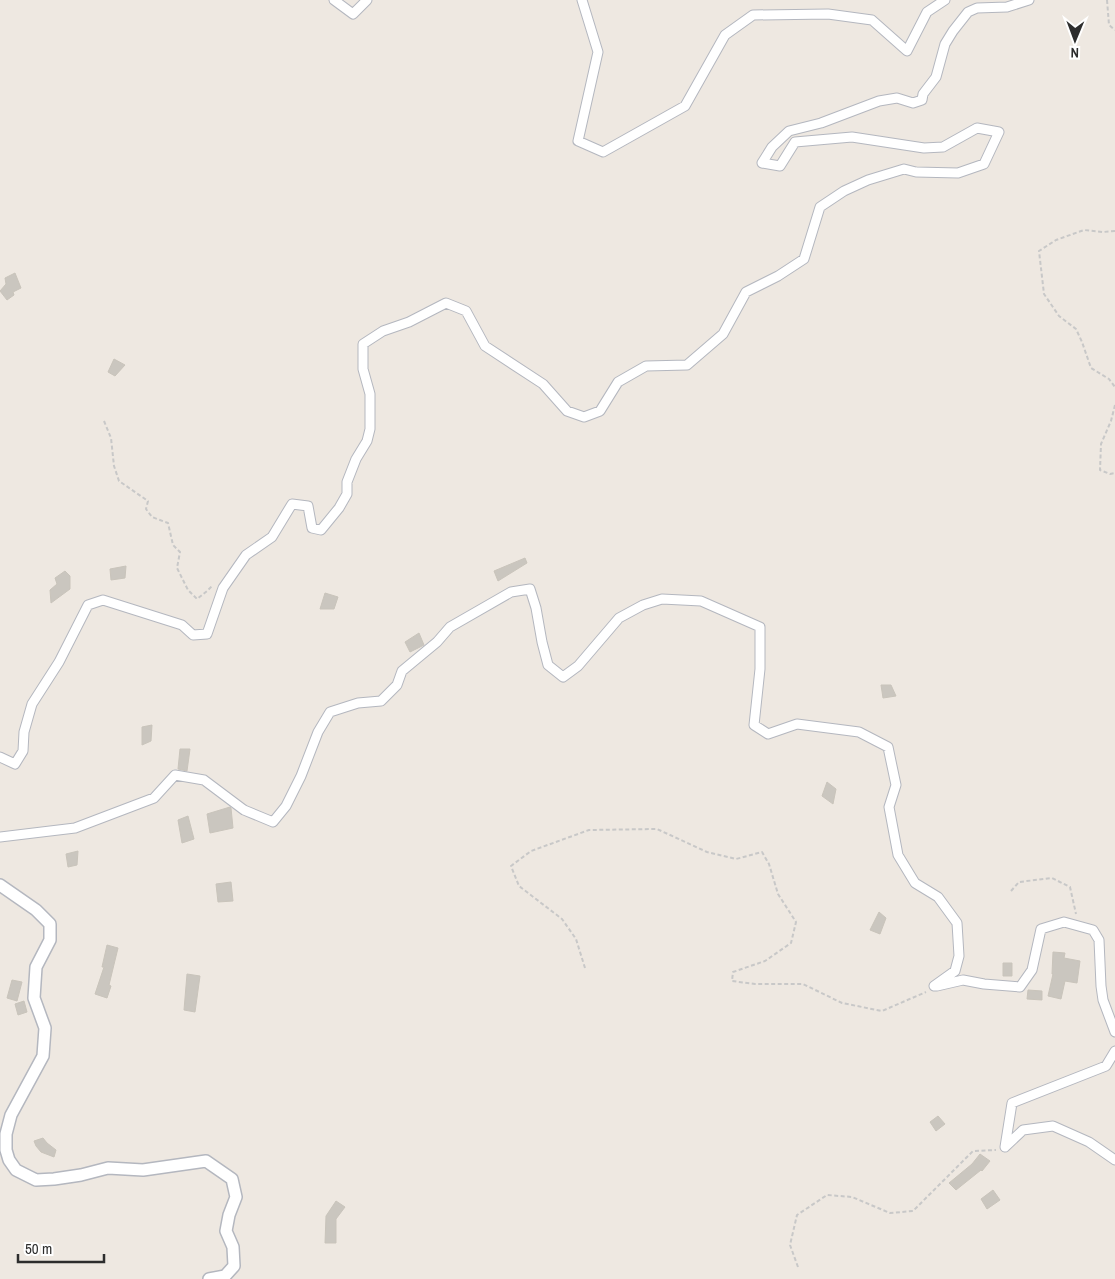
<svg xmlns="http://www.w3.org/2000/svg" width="1115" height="1279" font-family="'Archivo Narrow',sans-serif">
<rect width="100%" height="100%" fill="#eee8e1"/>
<!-- building -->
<path fill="#cac6bf" stroke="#c9c4bb" d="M15,273L21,288L13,292L14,295L7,300L0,291L6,284L5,278Z
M114,359L125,365L115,376L108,372Z
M525,558L527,563L498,581L494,571Z
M126,566L125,578L111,580L110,569Z
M65,571L70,576V589L51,603L50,590L57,584L55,578Z
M325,593L338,597L334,609H320Z
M419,633L424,645L410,652L405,642Z
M881,685H891L896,696L883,698Z
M152,725L151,741L142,745V727Z
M180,749H190L187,771L178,769Z
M827,782L836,789L833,804L822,796Z
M230,807L231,808L233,828L210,833L207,814Z
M188,816L194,839L182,843L178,820Z
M78,851L77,865L68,867L66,854Z
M231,882L233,901L218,902L216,884Z
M879,912L886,918L880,934L870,930Z
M107,945L118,948L109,985L111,986L107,998L95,994L104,967H102Z
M1053,952L1065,953L1064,958L1080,961L1077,983L1065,981L1061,999L1048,996L1053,974H1052Z
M1003,963H1012V976H1003Z
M187,974L200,976L195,1012L184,1010Z
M12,980L22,982L17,1001L7,998Z
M1028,990L1042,991V1000L1027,999Z
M24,1001L27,1012L18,1015L15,1004Z
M938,1116L945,1124L936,1131L930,1122Z
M43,1138L47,1143L56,1150L54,1157L41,1152L36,1146L34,1141Z
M980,1154L990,1161L982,1171L981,1170L956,1190L949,1183L972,1164Z
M993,1190L1000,1200L987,1209L981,1199Z
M336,1201L345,1207L336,1219V1243H325L326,1216Z"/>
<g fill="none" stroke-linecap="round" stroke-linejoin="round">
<defs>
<path id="minor" d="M334,0L353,14L367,0
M582,0L598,52L578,141L603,152L685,106L725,35L753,15L828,14L872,20L907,51L927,12L945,0
M0,757L15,764L23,751L24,732L32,704L59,662L88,605L103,600L182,625L193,635L207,634L223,588L246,555L272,537L292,504L308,506L312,528L321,530L339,508L347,494V482L356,459L367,441L370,429V394L363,369V344L383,331L409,322L446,303L466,311L485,346L543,384L567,411L584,417L600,411L618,382L646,366L687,365L723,334L746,292L778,276L804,259L820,207L844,191L868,180L904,169L916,172L958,173L984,164L999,132L977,128L943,147L924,148L852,137L795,142L780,166L762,163L772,147L789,131L821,123L879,101L897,98L913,103L922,100L923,94L936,77L945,44L953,31L968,12L977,8L1007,7L1029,0
M0,837L75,828L154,798L175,775L204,780L244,810L273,822L286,806L301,776L318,732L330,712L358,703L381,701L397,685L402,671L437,642L450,627L511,592L530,589L536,608L542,642L548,665L563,677L578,666L619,618L643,605L662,599L701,601L760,627V669L754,725L768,734L797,724L859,732L888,747L896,785L889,807L898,855L915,883L938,897L957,923L959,956L955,971L934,986
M937,986L963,980L984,984L1020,987L1032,970L1041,929L1064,922L1093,930L1099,940L1101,986L1103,1000L1115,1032
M1005,1147L1012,1103L1106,1066L1115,1051
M1005,1147L1023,1130L1053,1126L1089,1142L1115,1160"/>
<path id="tertiary" d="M0,885L36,910L50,924V940L36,967L34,998L45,1028L43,1056L11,1115L6,1134V1150L9,1160L16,1170L36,1180L54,1179L81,1175L108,1168L143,1170L206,1161L232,1179L236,1197L229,1215L226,1231L233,1247L234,1266L225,1276L209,1279"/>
</defs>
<!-- minor casing -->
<use href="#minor" stroke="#b4b7bf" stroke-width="11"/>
<!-- tertiary casing -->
<use href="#tertiary" stroke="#b4b7bf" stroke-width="14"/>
<!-- path -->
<path stroke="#c8c8c8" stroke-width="2" stroke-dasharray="4 2.5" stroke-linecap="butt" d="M1107,0L1109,25L1115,30
M1115,231L1103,232L1084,230L1056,240L1039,251L1044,294L1059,316L1076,329L1082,342L1091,368L1109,379L1115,387
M1115,405L1111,421L1101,444L1100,470L1110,474L1115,473
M104,421L111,438L114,466L119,481L148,501L146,509L152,517L168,523L173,545L180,552L177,568L188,590L197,599L207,591L213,585
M1011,891L1019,882L1052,878L1070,887L1076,914
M585,968L576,939L562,919L519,886L511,866L531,851L589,830L657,829L707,852L736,859L762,852L769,864L778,894L796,922L791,943L765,961L733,972L732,981L755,984H803L842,1003L882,1011L926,992
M798,1267L790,1245L797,1215L827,1195L852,1197L890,1213L913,1211L973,1151L996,1150"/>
<!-- minor -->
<use href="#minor" stroke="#fff" stroke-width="9"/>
<!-- tertiary -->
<use href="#tertiary" stroke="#fff" stroke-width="11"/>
</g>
<!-- north arrow -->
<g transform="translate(1075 40) rotate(181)" stroke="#ffffff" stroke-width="4" paint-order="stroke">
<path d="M0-4L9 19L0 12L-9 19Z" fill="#2d2d2d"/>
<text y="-8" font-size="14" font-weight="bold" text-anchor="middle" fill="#2d2d2d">N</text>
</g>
<!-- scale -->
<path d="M18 1254v8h86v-8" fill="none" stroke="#2d2d2d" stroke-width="2.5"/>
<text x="25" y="1254" font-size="15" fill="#2d2d2d" stroke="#ffffff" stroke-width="4" paint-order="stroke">50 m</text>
</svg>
